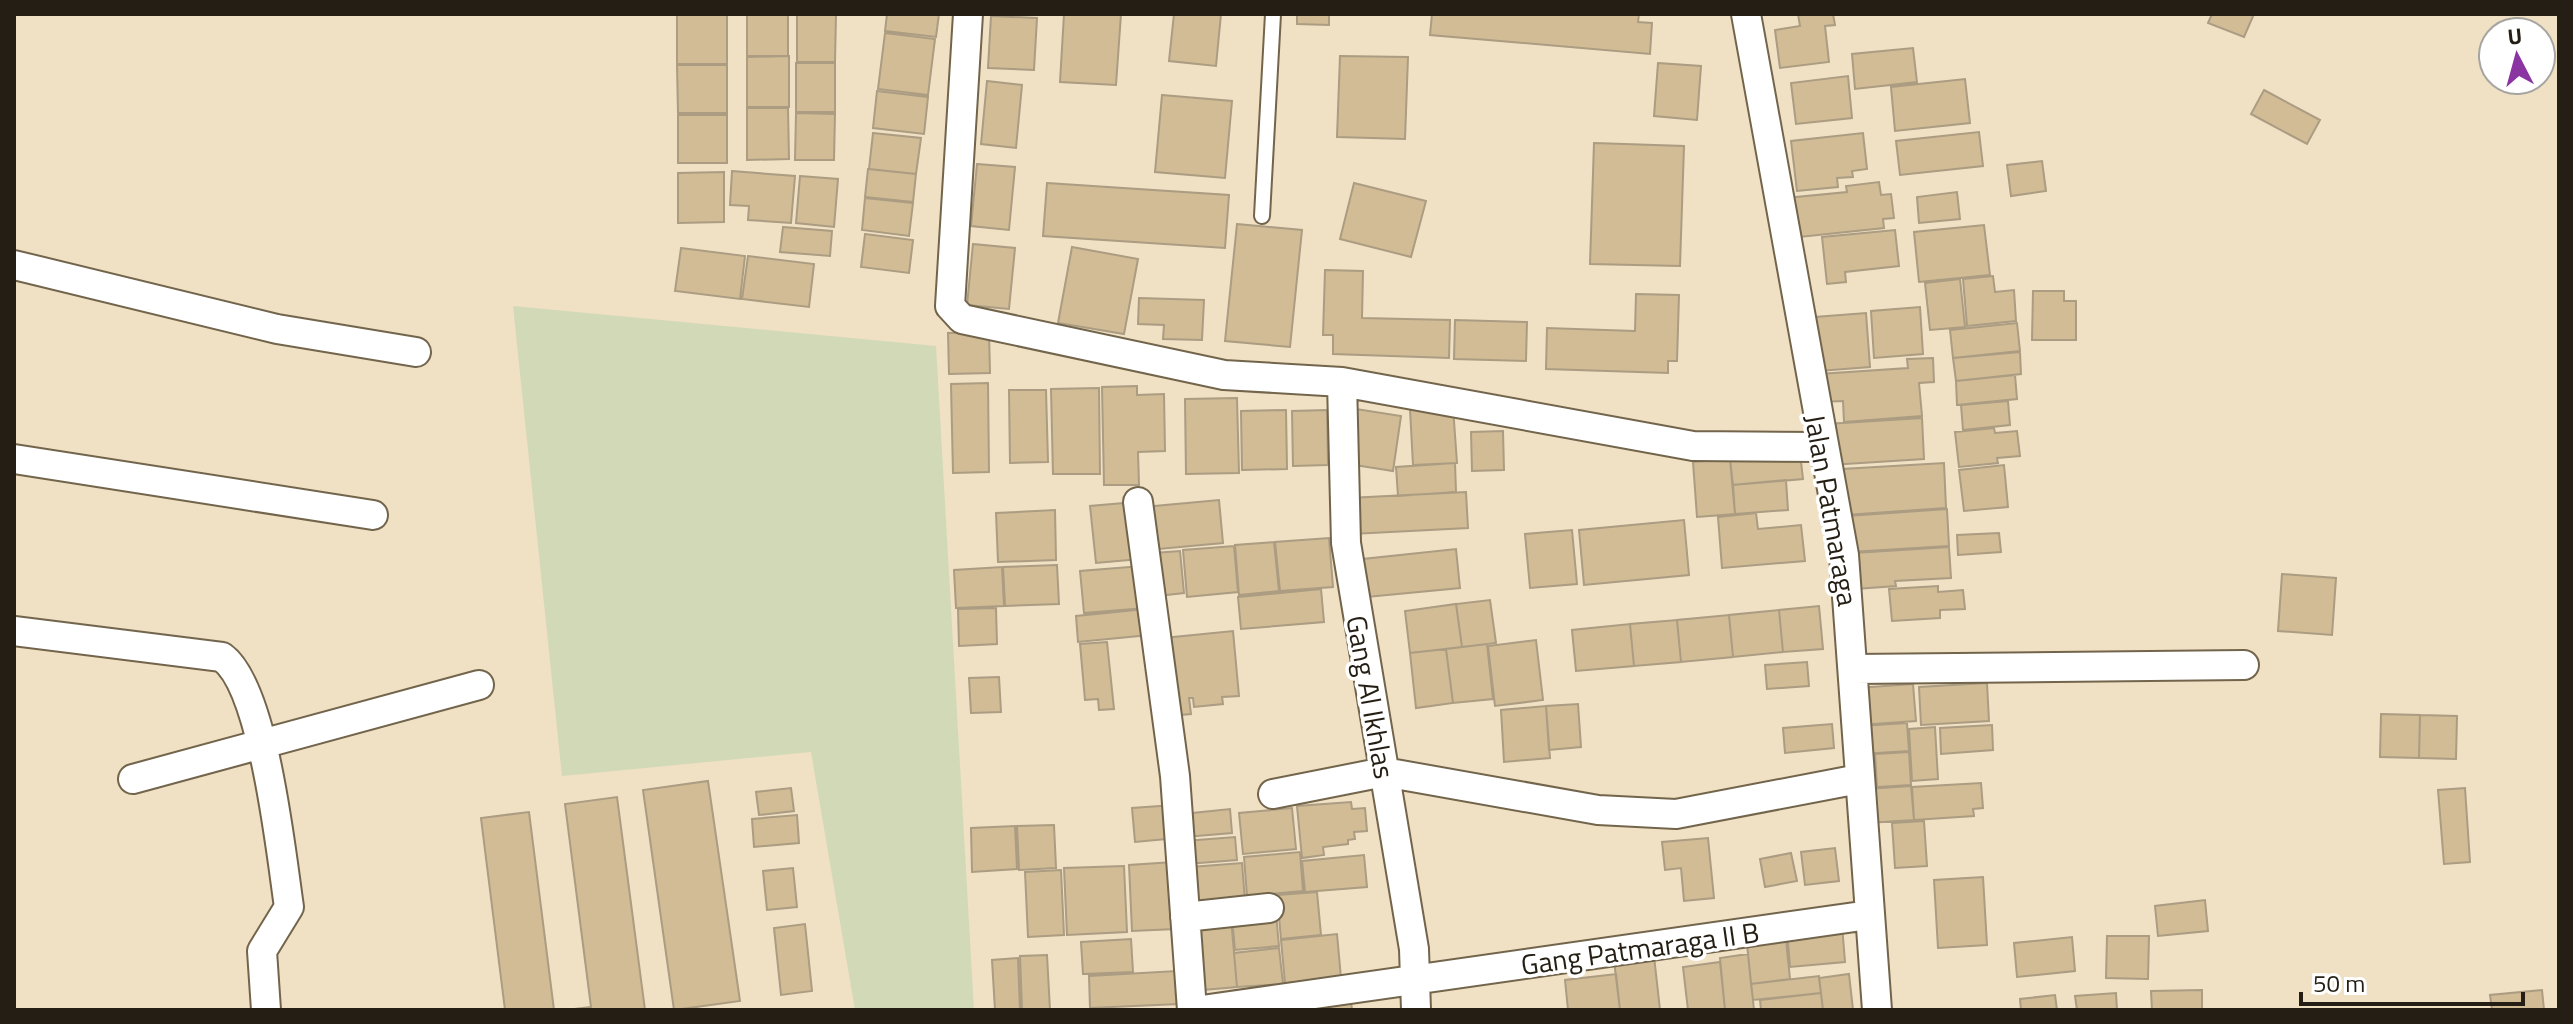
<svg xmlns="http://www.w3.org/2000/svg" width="2573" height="1024" font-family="'Titillium Web',sans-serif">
<rect width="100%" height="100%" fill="#f0e0c4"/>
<!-- green -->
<path fill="#d1d9b6" d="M513,306L936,346L974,1010H855L811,752L562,776Z"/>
<!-- building -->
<path fill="#d1bc96" stroke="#ab9c82" stroke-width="2" d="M677,14H727V64H677Z
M747,14H788V56H747Z
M797,14H836L835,62H797Z
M887,14H939L936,37L885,31Z
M1064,14H1121L1116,85L1060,82Z
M1174,14H1221L1216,66L1169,61Z
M1297,14H1329V25L1297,24Z
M1432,14H1639L1638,22L1652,23L1650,54L1430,35Z
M1798,14H1833L1835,25L1825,26L1829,62L1780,68L1775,30L1800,26Z
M2212,14H2254L2244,37L2208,23Z
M991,16L1037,18L1034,70L988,68Z
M885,33L935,39L928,95L878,89Z
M1913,48L1917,82L1855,89L1852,54Z
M789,56V107H747V57Z
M1340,56L1408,57L1405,139L1337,137Z
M796,63H835V112H796Z
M1658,63L1701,66L1697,120L1654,116Z
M677,65H727V113H678Z
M1848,76L1852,118L1796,124L1791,83Z
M1965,79L1970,123L1895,131L1891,87Z
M987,81L1022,85L1016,148L981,144Z
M2264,90L2320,120L2307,144L2251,114Z
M877,91L928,97L924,134L873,128Z
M1162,95L1232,101L1225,178L1155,172Z
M747,108H788L789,159L747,160Z
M796,113L835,114L834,160H795Z
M678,115H727V163H678Z
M1979,132L1983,166L1900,175L1896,141Z
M873,133L921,138L916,174L869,169Z
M1863,133L1867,169L1852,171L1853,177L1837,178L1838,187L1797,191L1791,141Z
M1594,143L1684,146L1680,266L1590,264Z
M2042,161L2046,191L2011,196L2007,165Z
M977,164L1015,167L1009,230L971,226Z
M868,169L916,174L913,202L865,197Z
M732,171L795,176L791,223L748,220L749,206L730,205Z
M724,172V222L678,223V173Z
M800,176L838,179L834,227L796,223Z
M1879,182L1881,195L1891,194L1894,218L1883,219L1884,228L1790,238L1786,198L1847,192L1846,186Z
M1047,183L1229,195L1225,248L1043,236Z
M1354,183L1426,201L1411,257L1340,239Z
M1957,192L1960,219L1919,223L1917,197Z
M865,198L913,203L909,236L862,230Z
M1237,224L1302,230L1290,347L1225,341Z
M1984,225L1990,275L1919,282L1914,232Z
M783,227L832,231L830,256L780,252Z
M1895,230L1899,266L1845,272L1846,282L1827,284L1822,237Z
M865,234L913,240L909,273L861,267Z
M973,244L1015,248L1009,309L967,305Z
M1072,247L1138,259L1124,334L1058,323Z
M681,248L745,256L740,299L675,291Z
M748,256L814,264L809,307L742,299Z
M1325,270L1363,271L1362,318L1450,320L1449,358L1333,354V335H1323Z
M1993,276L1995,292L2014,290L2016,321L1967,326L1963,279Z
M1960,279L1965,327L1930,330L1925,283Z
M2033,291H2064V301H2076V340H2032Z
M1636,294L1679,295L1677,361H1668V373L1546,369L1547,328L1635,331Z
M1139,298L1204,300L1202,340L1163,339L1164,325L1138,324Z
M1920,307L1923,354L1874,358L1871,311Z
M1866,313L1870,367L1819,371L1815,317Z
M1455,320L1527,322L1526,361L1454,359Z
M2017,323L2020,351L1953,358L1950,330Z
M989,332L990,373L949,374L948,333Z
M2020,352L2021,374L1956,381L1953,358Z
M1933,358L1934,382L1919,383L1922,416L1844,422L1843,401L1821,402L1819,374L1908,368L1907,359Z
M2015,375L2017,399L1957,405L1956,381Z
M988,383L989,472L953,473L951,384Z
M1137,386V395L1164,394L1165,451L1138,452L1139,485H1104L1102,387Z
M1099,388L1100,474H1053L1051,389Z
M1009,390H1046L1048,462L1010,463Z
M1237,398L1239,473L1186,474L1185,399Z
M2008,401L2010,425L1963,430L1961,405Z
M1453,407L1457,463L1413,465L1410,409Z
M1356,409L1401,416L1393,471L1348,464Z
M1286,410L1287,469L1242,470L1241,411Z
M1327,410L1328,465L1293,466L1292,411Z
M1922,418L1924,459L1830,465L1827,424Z
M1994,428L1995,433L2017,431L2020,456L1997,458L1998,463L1959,467L1955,432Z
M1503,431L1504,470L1472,471L1471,432Z
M1800,453L1803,479L1733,485L1730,459Z
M1730,459L1735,514L1697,517L1693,462Z
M1455,463L1456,492L1398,496L1396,467Z
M1944,463L1946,508L1845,515L1842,469Z
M2004,465L2008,507L1964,511L1959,470Z
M1786,480L1788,510L1735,514L1733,485Z
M1466,492L1468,528L1352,534L1349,498Z
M1219,500L1223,543L1148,550L1144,507Z
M1135,502L1140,559L1096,563L1090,506Z
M1947,509L1949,546L1850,552L1847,516Z
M1055,510L1056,560L998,562L996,513Z
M1756,513L1758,529L1801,525L1805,561L1722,568L1718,517Z
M1684,520L1689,575L1584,585L1579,530Z
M1572,530L1577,584L1530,588L1525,534Z
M1999,533L2001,552L1958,555L1957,535Z
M1329,538L1333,587L1280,591L1275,542Z
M1274,542L1279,591L1239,595L1235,545Z
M1234,546L1238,592L1187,597L1183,550Z
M1949,547L1951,578L1895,581L1896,586L1856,589L1854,553Z
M1456,549L1460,588L1367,597L1363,559Z
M1180,551L1184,593L1158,596L1154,553Z
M1057,565L1059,604L1005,606L1003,567Z
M1142,566L1146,608L1084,613L1080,571Z
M1002,567L1004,606L956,608L954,570Z
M2282,574L2336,578L2332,635L2278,631Z
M1938,586V592L1963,590L1965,609L1940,610V618L1892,621L1889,589Z
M1321,589L1324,622L1241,629L1238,597Z
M1490,600L1496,643L1462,647L1456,604Z
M1456,604L1462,647L1410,653L1405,611Z
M1819,606L1823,649L1783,652L1779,610Z
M996,608L997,644L959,646L958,609Z
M1146,609L1149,635L1078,642L1076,616Z
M1779,610L1783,652L1733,657L1729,615Z
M1729,615L1733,657L1681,662L1677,620Z
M1677,620L1681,662L1634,666L1630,624Z
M1630,624L1634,666L1576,671L1572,630Z
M1233,631L1239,696L1222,697L1223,704L1194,707L1193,698H1189L1191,714L1169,716L1173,654L1166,655L1164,638Z
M1536,640L1543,700L1495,706L1488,646Z
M1107,642L1114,709L1099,710L1098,699L1085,700L1080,644Z
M1487,644L1493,699L1453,703L1446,649Z
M1446,649L1453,703L1416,708L1410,653Z
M1807,662L1809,686L1767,689L1765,665Z
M999,677L1001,712L971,713L969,678Z
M1987,683L1989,721L1921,725L1919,687Z
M1913,684L1916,721L1860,725L1857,688Z
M1578,704L1581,747L1549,750L1546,706Z
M1546,706L1550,758L1504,762L1501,710Z
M2381,714L2420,715L2419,758L2380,757Z
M2420,715L2457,716L2456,759L2419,758Z
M1907,723L1909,751L1862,754L1860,726Z
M1832,724L1834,748L1785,753L1783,728Z
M1992,725L1993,750L1941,754L1940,728Z
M1935,727L1938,779L1912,781L1909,729Z
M1909,752L1911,785L1877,787L1875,754Z
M708,781L740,1001L674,1010L643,790Z
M1981,783L1983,808L1973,809L1974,816L1914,820L1912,787Z
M1911,786L1914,820L1868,823L1866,789Z
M791,788L794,811L759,815L756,792Z
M2465,788L2470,862L2444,864L2438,790Z
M617,797L645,1010H566L591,1007L565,804Z
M1351,802L1352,809L1365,808L1367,831L1354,832L1355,839L1348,840V844L1323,847L1324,855L1302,858L1297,806Z
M1174,805L1177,838L1135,842L1132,808Z
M1292,808L1296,849L1243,854L1239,813Z
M1230,809L1232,833L1185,837L1183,814Z
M529,812L554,1010H505L481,818Z
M797,815L799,843L754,847L752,819Z
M1924,821L1927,866L1895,868L1892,823Z
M1054,825L1056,868L1019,870L1017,826Z
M1015,826L1017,869L972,872L971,828Z
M1235,837L1237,860L1187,864L1185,841Z
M1708,838L1714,898L1684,901L1681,868L1665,870L1662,842Z
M1835,848L1839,881L1805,885L1801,852Z
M1300,852L1303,891L1247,896L1244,857Z
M1791,853L1797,881L1765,887L1760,859Z
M1364,855L1367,887L1305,892L1302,861Z
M1173,862L1176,929L1132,931L1129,865Z
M1242,863L1245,900L1194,905L1191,867Z
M1124,866L1127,932L1067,935L1064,868Z
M793,868L797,907L767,910L763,871Z
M1061,870L1064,935L1028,937L1025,872Z
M1983,877L1987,945L1938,948L1934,880Z
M1317,892L1321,935L1281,939L1277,895Z
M2205,900L2208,931L2158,936L2155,906Z
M1276,914L1279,946L1235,950L1232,918Z
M1231,918L1237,987L1203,990L1196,921Z
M805,924L812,991L781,995L774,928Z
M1842,925L1845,962L1790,967L1787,931Z
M1337,934L1341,978L1285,983L1281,940Z
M2107,936H2149L2148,979L2106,978Z
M2072,937L2075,971L2017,977L2014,943Z
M1131,939L1133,972L1083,974L1081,942Z
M1786,940L1790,979L1751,984L1747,944Z
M1279,948L1283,984L1237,987L1234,953Z
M1748,954L1754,1010H1725L1720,958Z
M1047,955L1050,1010H1022L1020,956Z
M1654,956L1660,1010H1620L1614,961Z
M1018,958L1020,1010H995L992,960Z
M1720,962L1725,1010H1688L1683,967Z
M1177,971L1179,1004L1090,1008L1089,976Z
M1616,974L1620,1010H1568L1565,980Z
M1849,974L1853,1010H1823L1819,978Z
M1819,976L1821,993L1753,1000L1751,984Z
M2202,990V1010H2152L2151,991Z
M2542,990L2544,1010H2492L2490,995Z
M1350,993L1352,1010H1304L1303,999Z
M1821,993L1823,1010H1761L1760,1000Z
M2116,993L2117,1010H2077L2075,996Z
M2055,995L2057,1010H2021L2020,999Z"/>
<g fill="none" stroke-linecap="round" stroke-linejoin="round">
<defs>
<path id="service" d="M1262,216L1273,14"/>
<path id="minor" d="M968,14L950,306L962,319L1224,375L1342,382L1693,446L1822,447
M1746,14L1844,555L1877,1010
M14,265L277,329L416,352
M1342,382L1346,543L1414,949L1416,1010
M14,459L373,515
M1138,502L1175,776L1192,1010
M14,631L222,657C264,687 281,853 289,907L262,951L266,1010
M1854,669L2244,665
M133,779L479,685
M1273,794L1384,772L1598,810L1676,814L1859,779
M1185,917L1269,908
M1202,1010L1869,915"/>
</defs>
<!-- service casing -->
<use href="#service" stroke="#72654c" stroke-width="18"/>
<!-- minor casing -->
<use href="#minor" stroke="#72654c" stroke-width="32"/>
<!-- service -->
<use href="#service" stroke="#fff" stroke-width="14"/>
<!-- minor -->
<use href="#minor" stroke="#fff" stroke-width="28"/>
</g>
<g text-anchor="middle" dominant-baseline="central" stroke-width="7" stroke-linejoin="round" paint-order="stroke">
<!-- street labels -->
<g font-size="28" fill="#241e14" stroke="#fff">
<text transform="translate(1832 510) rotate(80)">Jalan Patmaraga</text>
<text transform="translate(1371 697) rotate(80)">Gang Al Ikhlas</text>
<text transform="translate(1640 948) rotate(-8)">Gang Patmaraga II B</text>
</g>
</g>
<!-- border -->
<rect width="2573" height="1024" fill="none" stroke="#241e14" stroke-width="32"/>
<!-- north arrow -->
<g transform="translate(2517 56) rotate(354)"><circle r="38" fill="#ffffff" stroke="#a7a5a1" stroke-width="2"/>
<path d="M0-6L14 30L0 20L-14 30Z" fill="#8b35a2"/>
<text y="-12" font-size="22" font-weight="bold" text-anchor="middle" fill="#241e14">U</text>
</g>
<!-- scale -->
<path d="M2301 992v12h222v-12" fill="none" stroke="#241e14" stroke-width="4"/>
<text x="2313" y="992" font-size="24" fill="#241e14" stroke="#ffffff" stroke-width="6" paint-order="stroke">50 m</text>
</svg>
